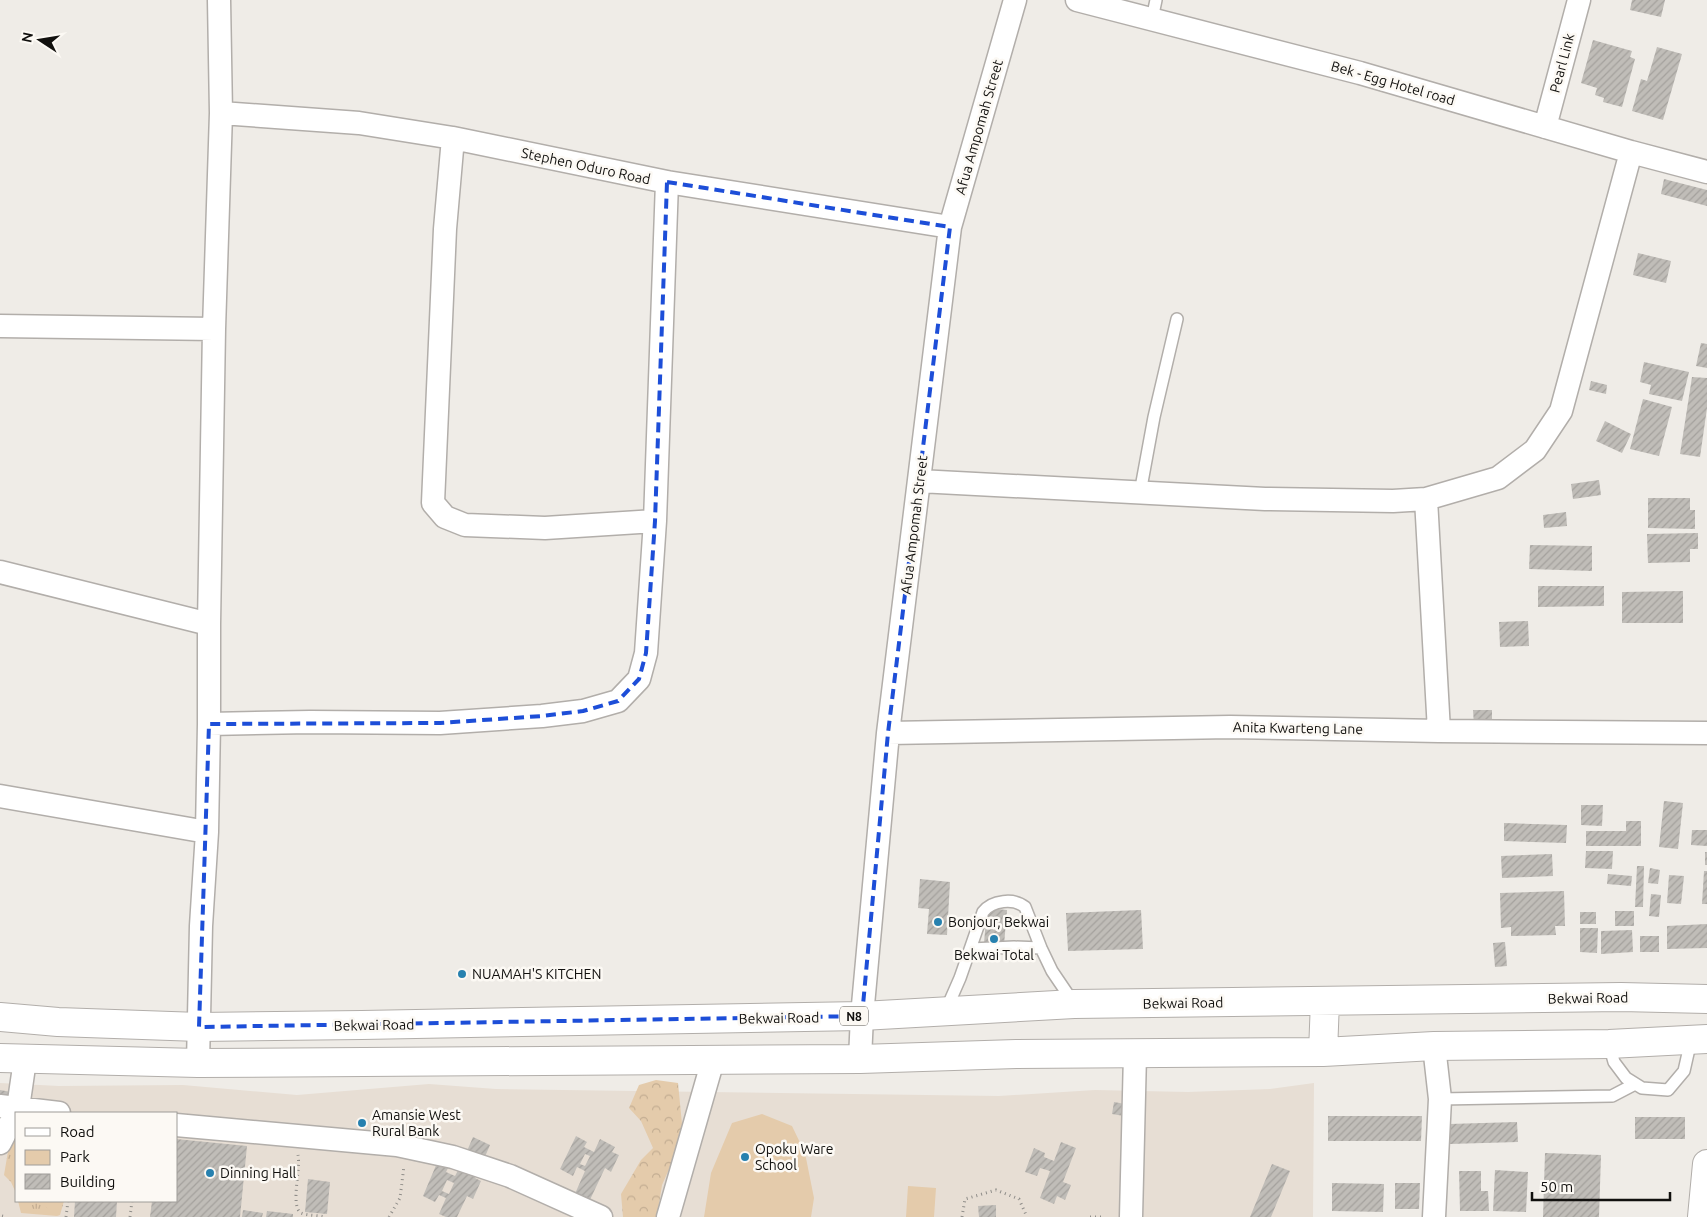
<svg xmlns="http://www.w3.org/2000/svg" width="1707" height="1217" font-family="Ubuntu,sans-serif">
<defs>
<pattern id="grass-tufts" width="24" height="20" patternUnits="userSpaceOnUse" patternTransform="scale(1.25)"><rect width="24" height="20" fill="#e4cbab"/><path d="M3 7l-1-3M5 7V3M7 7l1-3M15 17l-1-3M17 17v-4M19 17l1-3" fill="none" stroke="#c3ad92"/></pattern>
<pattern id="forest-crowns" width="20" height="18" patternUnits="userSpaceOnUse" patternTransform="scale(1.25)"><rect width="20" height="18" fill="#e4cbab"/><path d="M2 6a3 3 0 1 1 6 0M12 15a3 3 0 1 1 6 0" fill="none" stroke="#c3ad92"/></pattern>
<pattern id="building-hatch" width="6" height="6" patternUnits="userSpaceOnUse" patternTransform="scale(1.25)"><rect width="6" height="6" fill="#c0bdb8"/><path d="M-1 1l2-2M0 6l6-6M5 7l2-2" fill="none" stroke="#a4a19d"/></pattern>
</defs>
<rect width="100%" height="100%" fill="#efece7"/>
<!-- built -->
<path fill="#e7ded4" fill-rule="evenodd" d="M0,1083L59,1086L183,1085L297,1095L429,1084L496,1089L999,1096L1095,1090L1188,1092L1270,1089L1314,1083L1313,1217H0ZM16,1113H176V1201H16Z"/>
<!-- grass -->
<path fill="url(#grass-tufts)" d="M16,1126V1193L11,1182L4,1175L12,1128Z
M18,1201H64L60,1215L57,1216L21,1213Z"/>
<!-- forest -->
<path fill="url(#forest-crowns)" d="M656,1080L678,1083L682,1124L674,1158L662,1185L657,1217H623L621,1194L641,1160L653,1148L641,1121L629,1108L639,1085Z
M38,1201H62L60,1209L51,1211Z"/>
<!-- green -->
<path fill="#e4cbab" d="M762,1114L792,1126L805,1153L814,1198L811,1217H704L711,1173L732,1123Z
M908,1186L936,1188L934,1217H906Z"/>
<!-- building -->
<path fill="url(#building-hatch)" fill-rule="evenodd" d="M1632,0H1665L1661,17L1630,10Z
M1593,40L1632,51L1630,57L1635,59L1622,107L1603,102L1604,98L1595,95L1597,88L1581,83Z
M1657,47L1682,54L1663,120L1632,111L1641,79L1647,81Z
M1664,179L1707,190V206L1661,194Z
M1638,253L1671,261L1666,283L1633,275Z
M1701,343L1707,344V368L1696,366Z
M1644,362L1689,372L1682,401L1649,394L1651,385L1640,382Z
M1692,377L1707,378V408L1700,457L1680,454Z
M1591,381L1607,385L1606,394L1589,390Z
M1643,399L1672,407L1659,456L1630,449Z
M1605,421L1631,434L1622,453L1596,441Z
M1599,480L1601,495L1573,499L1571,484Z
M1648,498H1690V510H1695V529L1648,528Z
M1566,512L1567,526L1544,528L1543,515Z
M1698,533V549H1690V562L1648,563L1647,534Z
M1530,545L1592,546V571L1529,569Z
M1538,586H1604V606L1538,607Z
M1683,591V623H1622V592Z
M1528,621L1529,646L1500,647L1499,622Z
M1473,710H1492V724L1474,725Z
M1664,801L1683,803L1678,849L1659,847Z
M1581,805H1603L1602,826L1581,825Z
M1626,821H1641V846H1586V831H1626Z
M1504,823L1567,825L1566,843L1504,841Z
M1692,830H1707V846L1691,845Z
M1586,851H1613L1612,869L1585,868Z
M1705,852H1707V865H1705Z
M1552,854L1553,876L1502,878L1501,856Z
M1637,866H1644L1643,907H1635Z
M1650,868L1660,870L1658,884L1648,883Z
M1704,871H1707V904H1702Z
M1608,874L1632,876L1631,886L1607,884Z
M1669,875L1684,876L1681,904L1667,903Z
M920,879L950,882L947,935L927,934L929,909L918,908Z
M1564,891L1565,926H1555L1556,935L1511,936V927L1501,928L1500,893Z
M1651,894L1661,895L1659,917L1649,916Z
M987,908L1007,910L1004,945L984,943Z
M1141,910L1143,949L1068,951L1066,913Z
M1615,911H1634V926H1615Z
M1580,912H1596V924H1580Z
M1707,924V948L1667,949V926Z
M1580,928H1598L1597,953L1580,952Z
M1632,930L1633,952L1601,954V931Z
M1640,936H1659V952H1640Z
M1505,942L1507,966L1495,967L1493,943Z
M0,1090L11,1092L9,1103L0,1102Z
M1114,1102L1125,1104L1124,1116L1112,1114Z
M1328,1116H1422L1421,1141H1328Z
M1635,1117H1685V1139H1635Z
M1517,1122L1518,1142L1450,1144L1449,1124Z
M576,1136L587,1142L584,1147L594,1152L600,1139L615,1147L612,1152L619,1155L611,1172L605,1168L588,1204L574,1196L585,1171L577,1167L573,1176L560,1169ZM585,1154L590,1156L585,1166L580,1164Z
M473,1137L490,1145L484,1159L467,1151Z
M176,1139L247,1146L240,1217H150L152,1201H176Z
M1061,1142L1076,1148L1063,1182L1071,1185L1065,1200L1057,1196L1054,1204L1040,1198L1050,1171L1040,1168L1037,1176L1025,1172L1034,1148L1045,1153L1044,1157L1054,1161Z
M1545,1153L1601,1155L1599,1217H1543Z
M437,1163L448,1168L446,1172L455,1176L462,1163L478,1170L475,1178L481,1181L473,1199L467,1196L457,1217H446L439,1214L446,1198L439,1195L435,1202L423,1196ZM447,1180L454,1183L449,1194L442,1191Z
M1272,1164L1290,1171L1271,1217H1250Z
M1495,1170L1528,1172L1526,1212L1493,1211Z
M1459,1171H1481V1191H1488L1489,1211H1460Z
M308,1179L330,1182L327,1214L305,1212Z
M1332,1183L1384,1184L1383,1212L1332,1211Z
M1395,1183H1420L1419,1209H1395Z
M75,1201H117L116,1217H74Z
M996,1205V1217H979L978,1206Z
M243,1210L263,1213L262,1217H242Z
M267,1211L293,1214V1217H266Z"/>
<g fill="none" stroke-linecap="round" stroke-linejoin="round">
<defs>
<path id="lane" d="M1152,19L1156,0
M1140,493L1154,417L1177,319
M971,949L1014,947L1041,948
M946,1010L960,978L983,912C992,900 1014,898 1025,907L1041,948L1052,971L1073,1002
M1609,1044L1614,1062L1626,1078L1642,1088L1668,1090L1684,1071L1691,1040
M1440,1099L1612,1096L1635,1084"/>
<path id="street" d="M1077,0L1360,73L1631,152L1707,172
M221,113L359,123L453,138L667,182L950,227
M1545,127L1579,0
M453,138L445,229L433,503L445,517L465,525L545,528L655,521
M0,326L214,329
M919,481L1265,499L1393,501L1426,499L1498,478L1535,450L1561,411L1631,152
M1426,499L1439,731
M0,572L209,624
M209,724L310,722L440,723L542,716L583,711L618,701L639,679L646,653L655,521L667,182
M888,733L1230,727L1439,731L1707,733
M0,796L207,832
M1434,1046L1440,1099L1434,1217
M860,1059L862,1016L888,733L950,227L1015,0
M198,1063L201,926L207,832L209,724V624L214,329L221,113L219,0
M0,1106L59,1113
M176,1125L397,1145L453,1157L510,1176L601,1217
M0,1143L18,1108L25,1060
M668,1217L713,1060
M1131,1217L1135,1054"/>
<path id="secondary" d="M1702,1217L1707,1164"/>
<path id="highway" d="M0,1017L58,1022L199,1027L362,1025L862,1016L1074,1004L1621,997L1707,999
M1323,1052L1325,1001
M0,1058L198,1063L860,1059L1016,1054L1323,1052L1434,1046L1609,1044L1707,1039"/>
</defs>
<!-- lane casing -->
<use href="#lane" stroke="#b2aeaa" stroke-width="14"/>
<!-- street casing -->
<use href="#street" stroke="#b2aeaa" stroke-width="25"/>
<!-- secondary casing -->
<use href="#secondary" stroke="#b2aeaa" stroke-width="30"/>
<!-- highway casing -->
<use href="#highway" stroke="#b2aeaa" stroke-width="30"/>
<!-- path -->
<path stroke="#8f8d89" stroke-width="3" stroke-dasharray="1 4" stroke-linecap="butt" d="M298,1155C301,1169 290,1206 301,1213C308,1216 318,1215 325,1217
M2,1216L6,1217
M66,1217L68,1201
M130,1217L132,1201
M389,1217L400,1198L404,1166
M962,1217L965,1199L996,1190L1019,1199L1027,1217
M1090,1217H1101"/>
<!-- lane -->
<use href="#lane" stroke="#fff" stroke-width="11"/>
<!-- street -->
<use href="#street" stroke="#fff" stroke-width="22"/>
<!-- secondary -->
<use href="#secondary" stroke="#fff" stroke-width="28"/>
<!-- highway -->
<use href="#highway" stroke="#fff" stroke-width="28"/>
</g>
<!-- marked area -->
<path fill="none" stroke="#1d4ed8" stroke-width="4" stroke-dasharray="10 6" stroke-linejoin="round" d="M667,182L950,227L888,733L862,1016L199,1027L209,724L440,723L542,716L583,711L618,701L639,679L646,653L655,521Z"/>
<!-- markers -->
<g fill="#2781af" stroke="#fcf9f4" stroke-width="2">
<circle cx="938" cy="922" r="5"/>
<circle cx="994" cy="939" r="5"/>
<circle cx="462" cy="974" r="5"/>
<circle cx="362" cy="1123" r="5"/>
<circle cx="745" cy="1157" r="5"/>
<circle cx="210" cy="1173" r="5"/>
</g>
<g text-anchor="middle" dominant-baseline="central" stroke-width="5" stroke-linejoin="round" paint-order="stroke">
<!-- shield labels -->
<rect fill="#fcf9f4" stroke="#585653" stroke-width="1" x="840" y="1006.5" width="28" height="19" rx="4"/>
<g font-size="12" font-weight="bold" fill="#11100e">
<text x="854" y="1016">N8</text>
</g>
<!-- street labels -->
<g font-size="14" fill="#11100e" stroke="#fcf9f4">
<text transform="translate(1562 63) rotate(-75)">Pearl Link</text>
<text transform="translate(1393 83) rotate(16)">Bek - Egg Hotel road</text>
<text transform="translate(979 127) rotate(-74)">Afua Ampomah Street</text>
<text transform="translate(586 166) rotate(12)">Stephen Oduro Road</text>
<text transform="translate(914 525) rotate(-83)">Afua Ampomah Street</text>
<text transform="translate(1298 728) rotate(1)">Anita Kwarteng Lane</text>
<text transform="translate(1588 998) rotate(-1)">Bekwai Road</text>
<text transform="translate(1183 1003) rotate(-1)">Bekwai Road</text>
<text transform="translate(779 1018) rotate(-1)">Bekwai Road</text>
<text transform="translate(374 1025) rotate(-1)">Bekwai Road</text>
</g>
<!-- poi labels -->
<g font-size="14" fill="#11100e" stroke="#fcf9f4" text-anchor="start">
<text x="948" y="922">Bonjour, Bekwai</text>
<text x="994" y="955" text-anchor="middle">Bekwai Total</text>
<text x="472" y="974">NUAMAH'S KITCHEN</text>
<text x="372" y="1115">Amansie West<tspan x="372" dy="16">Rural Bank</tspan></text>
<text x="755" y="1149">Opoku Ware<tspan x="755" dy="16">School</tspan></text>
<text x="220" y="1173">Dinning Hall</text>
</g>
</g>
<!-- legend -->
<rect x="15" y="1112" width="162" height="90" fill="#fcf9f4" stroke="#9e9c98"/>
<rect x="25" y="1128" width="25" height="8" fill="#ffffff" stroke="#9e9c98"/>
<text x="60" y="1137" font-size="15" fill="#11100e">Road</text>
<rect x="25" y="1150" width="25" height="15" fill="#e4cbab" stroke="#9e9c98"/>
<text x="60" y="1162" font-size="15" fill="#11100e">Park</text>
<rect x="25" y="1174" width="25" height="15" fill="url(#building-hatch)" stroke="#9e9c98"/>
<text x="60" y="1187" font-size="15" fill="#11100e">Building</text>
<!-- north arrow -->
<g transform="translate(40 40) rotate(282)" stroke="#fcf9f4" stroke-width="4" paint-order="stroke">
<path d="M0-4L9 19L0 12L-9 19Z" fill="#11100e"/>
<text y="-8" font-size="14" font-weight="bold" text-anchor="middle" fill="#11100e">N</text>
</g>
<!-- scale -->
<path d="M1532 1192v8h138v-8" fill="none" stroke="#11100e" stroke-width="2.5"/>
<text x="1540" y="1192" font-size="15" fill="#11100e" stroke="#fcf9f4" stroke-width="4" paint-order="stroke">50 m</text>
</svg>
